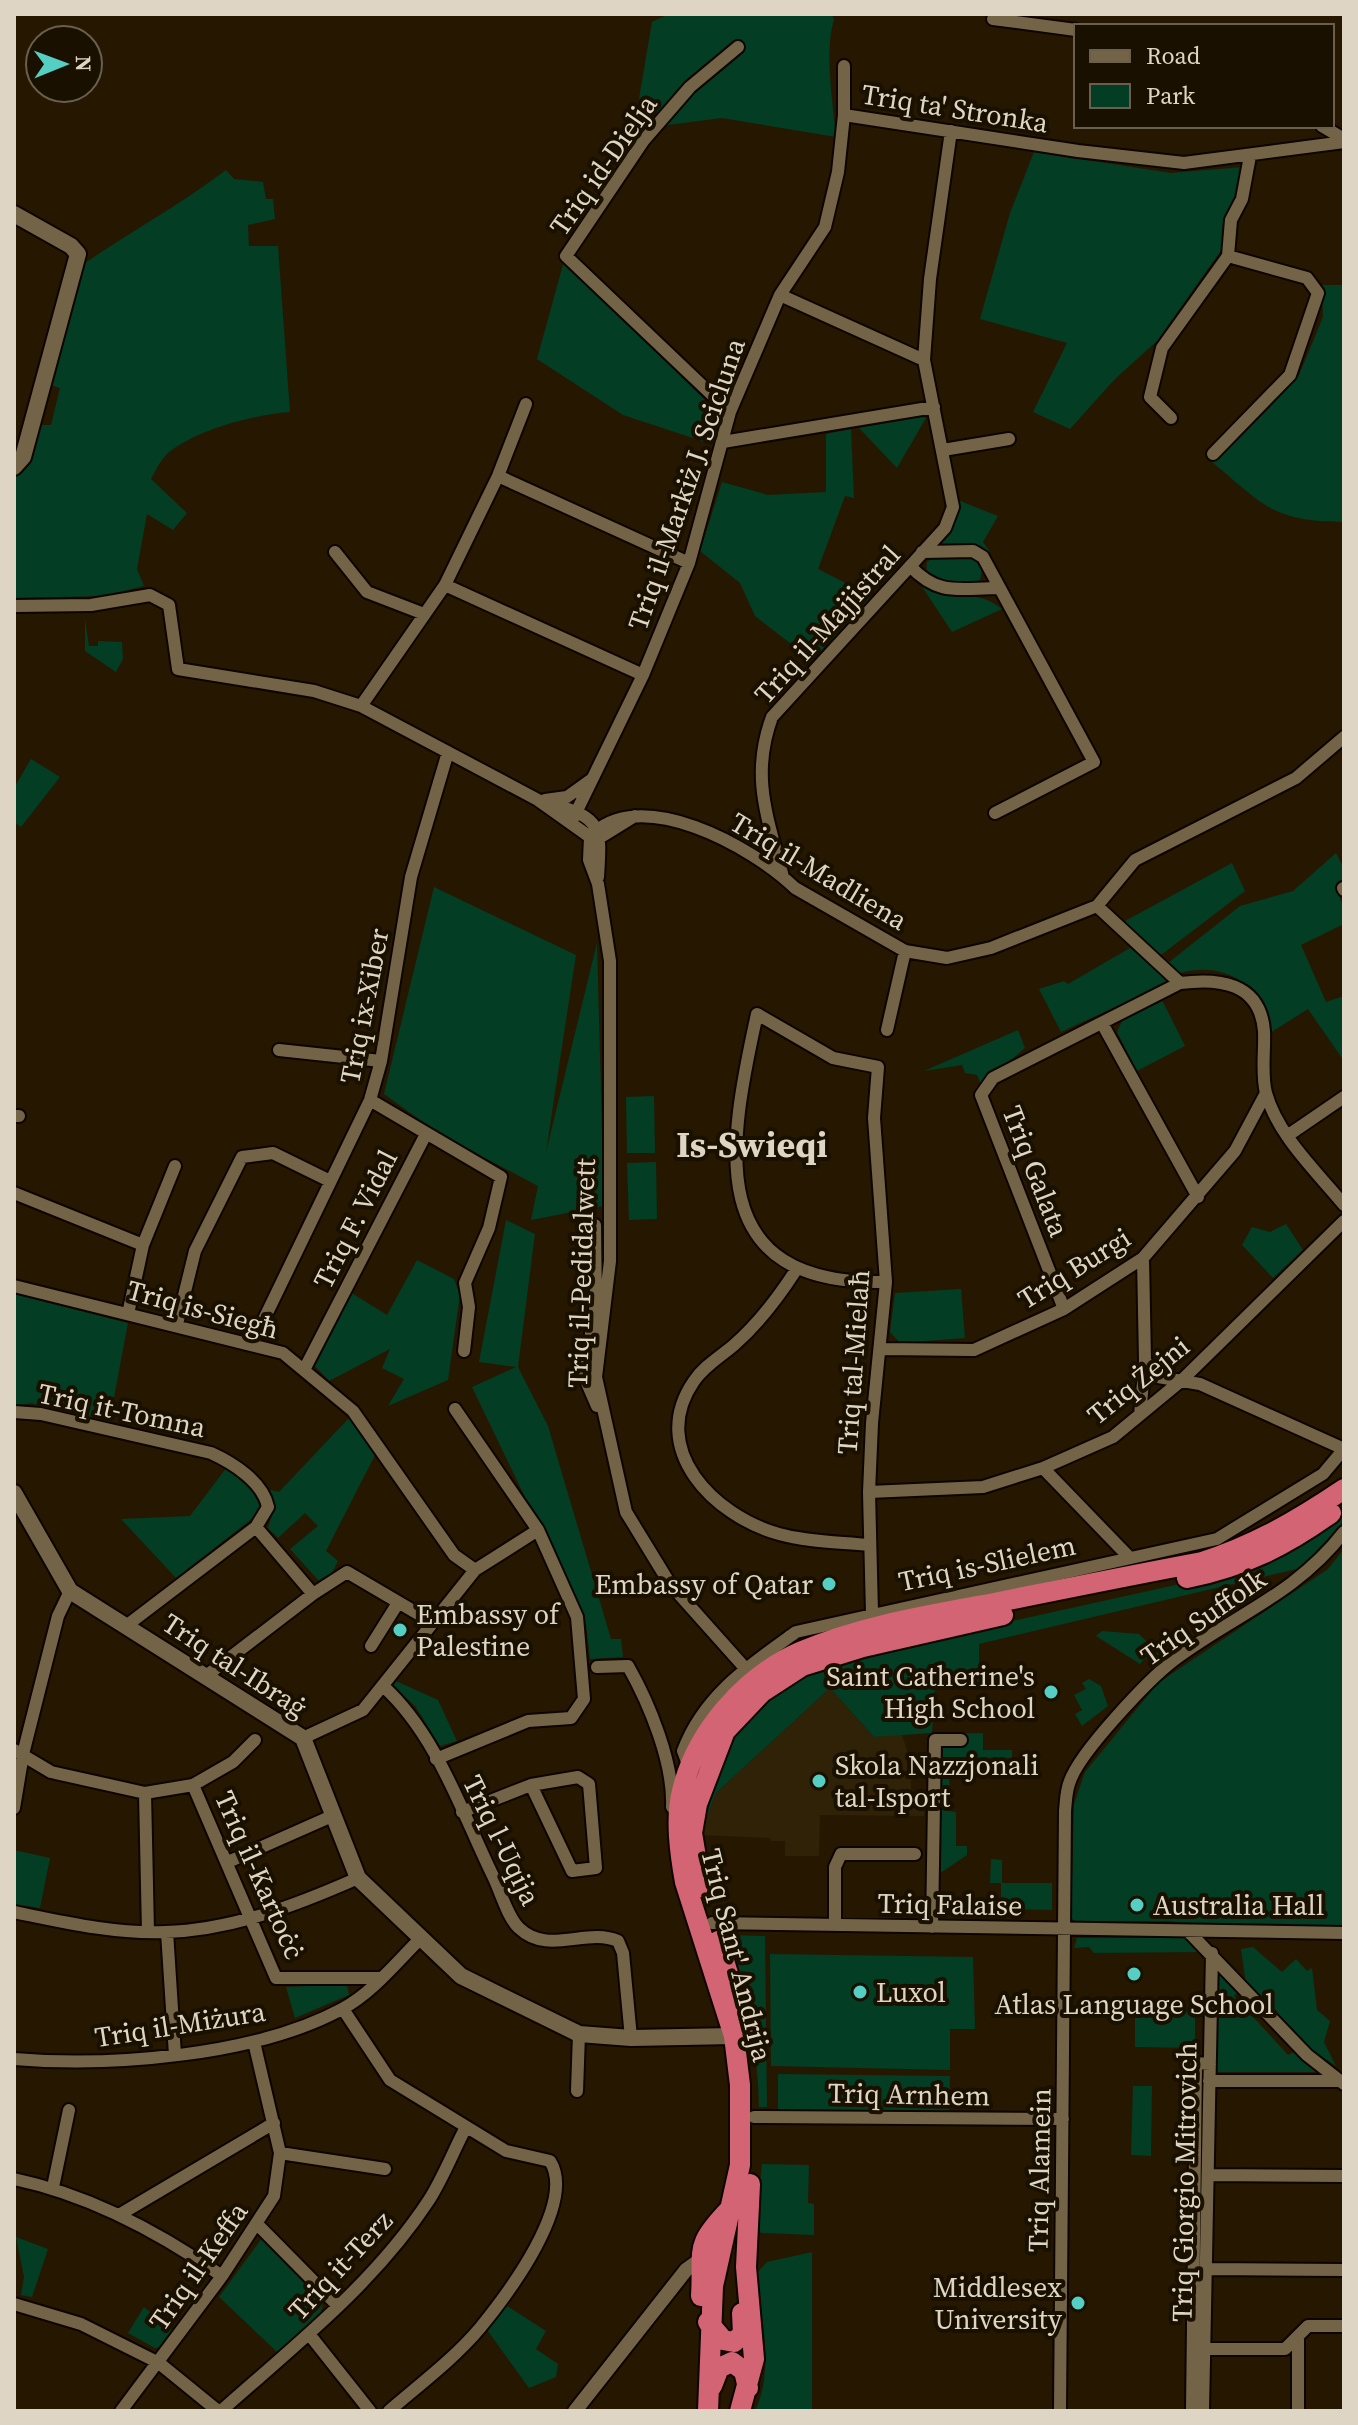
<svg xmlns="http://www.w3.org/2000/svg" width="1358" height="2425" font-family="'Source Serif 4',serif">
<rect width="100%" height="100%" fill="#261800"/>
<!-- built -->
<path fill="#2f2207" d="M830,1688L874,1737L902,1734L911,1764V1792L924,1793V1816L820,1815L819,1856H785V1841H771L769,1838L700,1835L716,1793Z"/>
<!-- green -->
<path fill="#033d23" d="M669,14H832L834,20C824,50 833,103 836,137L722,118L637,129L636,116L652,22Z
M1034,152L1171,173L1243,167L1238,195L1225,224L1222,249L1157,341L1115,379L1070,429L1033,412L1067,343L980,319L1010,213Z
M226,170L234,179L263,182L266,199H273L275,219L248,225L249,246H278L290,412C253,415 199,429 169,452C161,459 156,470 151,479L187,513L173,530L147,514L137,569L144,586L103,596L14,598V480L28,456L37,425H51L60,388L51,385L85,263C132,231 181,204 226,170Z
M564,261L711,406L719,428L714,445L623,415L537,359Z
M1322,285H1344V522C1272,521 1265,506 1212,462L1299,375L1323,317Z
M920,416L926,418L897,468L859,428Z
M851,429L854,498L845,496L818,569L873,597L809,663L795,647L755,616L740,583L700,551L722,482L768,495L826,492V434Z
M960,501L998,516L983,542L990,552L980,545L940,548Z
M935,556H969L978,560L982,570L980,580L970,584L931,581L926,572L927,562Z
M919,582C946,605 973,585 1002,609L952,632Z
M85,619L89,646H98V641L122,642L123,659L116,672L85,651Z
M31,759L60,777L21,827L14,822V788Z
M1336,853L1344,869V883L1336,889L1344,908V924L1301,945L1326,1002L1344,996V1061L1308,1009L1270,1033C1264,987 1227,960 1180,973L1168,963L1240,906L1293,891Z
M1232,863L1245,891L1157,958L1125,921Z
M434,887L576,955L546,1152L597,943L604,1206L531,1220L538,1186L438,1133L384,1094Z
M1130,948L1171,981L1061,1032L1039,989L1064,981L1068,984Z
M1162,1000L1185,1046L1137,1071L1117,1032L1122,1021Z
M1018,1030L1025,1048L981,1085L977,1075L965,1073L962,1065L924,1071Z
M654,1096L655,1153H627L626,1097Z
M656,1162L657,1219L629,1220L627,1163Z
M506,1220L535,1234L518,1367L548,1426L611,1639H621L623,1657L590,1659L586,1624L472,1387L516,1367L479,1362Z
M1286,1224L1303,1250L1273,1278L1242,1245L1252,1227L1270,1232Z
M417,1260L454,1279L460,1295L448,1380L388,1406L404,1379L382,1368L390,1349L329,1381L314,1365L350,1292L387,1315Z
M961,1289L965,1338L900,1343L890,1332L895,1293Z
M14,1294L128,1323L109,1424L31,1403L14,1406Z
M349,1418L376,1453L326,1551L338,1561L330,1577L319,1581L290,1549L318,1526L305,1513L278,1538L268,1528L275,1505L270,1490L279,1492Z
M227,1467L263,1501L258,1514L176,1578L121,1519L190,1516Z
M1344,1514L1339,1531L1305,1567L979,1644V1688L935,1689L932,1733L874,1737L830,1688L716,1793L700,1835L715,1763L739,1728L774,1695L808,1672L854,1656L1252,1568L1295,1549Z
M1344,1549V1930L1193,1925L1169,1921L1076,1922L1071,1918L1074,1804L1085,1772L1158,1683L1328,1569Z
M1102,1631L1139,1634L1163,1658L1155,1663L1145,1658L1140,1664L1096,1636Z
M1089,1679L1101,1686L1108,1706L1082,1726L1075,1714L1082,1710L1074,1695L1086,1689L1082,1683Z
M396,1681L438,1700L457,1741L440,1746L415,1706L393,1686Z
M983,1733V1750H1012V1758L950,1757L949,1811L956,1812V1846H967V1855L936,1876L937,1734Z
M14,1850L50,1858L40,1908L14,1904Z
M991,1859L1002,1860V1883H1052V1910L1001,1909V1883H990Z
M729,1931L731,1935L765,1936L767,2107H759C758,2045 744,1990 723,1932Z
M1077,1938H1187L1201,1952L1094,1953L1089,1947L1074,1948Z
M1253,1947L1282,1972L1296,1959L1307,1971L1312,1968L1317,2010L1330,2021L1324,2042L1336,2066L1306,2046L1246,1984L1241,1949Z
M770,1954L973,1957L975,2029H950V2070L771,2066Z
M1216,1967L1240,1989L1234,1996L1288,2055L1296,2051L1318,2072H1217Z
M347,1984L349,1995L295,2018L286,1987Z
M1195,2010V2048L1135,2047V2011Z
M778,2074L950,2076L949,2112L778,2110Z
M1133,2086H1152L1151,2156L1131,2155Z
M762,2164L809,2165L808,2203L814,2204V2235L761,2233L756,2222Z
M16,2237L48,2249L32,2297L21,2295L24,2277Z
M262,2238L323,2301L321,2312L278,2353L219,2297Z
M812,2252V2411H755C775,2369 761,2318 756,2274L767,2262Z
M504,2304L546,2331L536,2349L558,2364L556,2377L529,2388L485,2327Z
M144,2307L173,2331L161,2347L155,2348L128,2333Z"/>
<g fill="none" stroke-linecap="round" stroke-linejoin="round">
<defs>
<path id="minor" d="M993,19L1076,30
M844,115L1078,151L1184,163L1344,142
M1322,126L1344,139
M780,295L924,360
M730,412L566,256L644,140L690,87L738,47
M1171,418L1150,397L1162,348L1228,256L1231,220L1242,199L1250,156
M723,442L934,407
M943,450L1009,439
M1213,454L1290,375L1318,293L1307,278L1228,256
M498,476L689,563
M335,552L367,592L424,614
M922,552L973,551L983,557L1094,762L995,813
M910,566C939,597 960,588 999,588
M445,585L643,675
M14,606L91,605L150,595L169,605L178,669L314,691L361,706L538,800L590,837
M361,706L445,585L498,476L526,404
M545,800L567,797L592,779
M552,804C603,818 601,829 598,877
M571,823L643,675L689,563L730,412L780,295L825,227L838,172L844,115V66
M590,837L589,860L598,884L610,961V1261L596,1377L626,1512L670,1584L745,1668
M590,837C638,783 753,847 795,888L905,951L947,958L991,948L1097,906L1135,860L1296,778L1344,737
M601,837L635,816
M783,877C768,818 750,777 772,717L945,528L953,507L924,360L930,279L951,131
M1343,888L1344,890
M1097,906L1180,983C1218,978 1260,982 1264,1031C1265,1050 1261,1074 1266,1093C1278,1136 1317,1172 1344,1205
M1103,1025L1198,1197
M887,1030L905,951
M279,1050L381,1061
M370,1100L501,1177L489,1228L465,1283L469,1307L464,1351
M14,1116H19
M1287,1136L1344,1097
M14,1193L143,1245
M595,1225L596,1304L584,1376L597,1406
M1143,1258L1145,1361L1158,1377L1200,1384L1344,1449
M796,1270C778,1298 759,1323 734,1345C720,1357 704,1366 694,1381C647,1449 714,1516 779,1534C807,1542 840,1542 869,1545
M14,1286L283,1353L353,1411L454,1555L475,1570
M1064,1309L981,1095L993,1078L1180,983
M128,1314L143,1245L175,1166
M177,1324L195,1251L242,1157L273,1153L330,1181
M252,1344L370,1100L381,1061L411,877L448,752
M881,1349L974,1350L1064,1309L1143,1258L1235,1151L1266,1093
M305,1368L426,1134
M14,1412L41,1414L211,1453C233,1463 263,1482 268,1507L256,1527L126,1626
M1140,1415L1145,1361
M1043,1468L1128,1556
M869,1492L983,1487L1043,1468L1113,1437L1182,1380L1344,1221
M256,1527L313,1594
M872,1613L869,1492L872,1423L886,1282L874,1118L878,1067L833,1058L757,1014C728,1146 701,1286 886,1282
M371,1646L398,1603
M597,1667L628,1666C649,1703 674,1763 672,1807
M206,1676L313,1594L347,1572L432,1622
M383,1686C436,1734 461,1810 492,1874C500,1889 507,1917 519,1928C548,1956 587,1927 618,1941L623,1953L631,2038
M303,1738L363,1710L475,1570L538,1530
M14,1750L51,1772L145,1793L193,1785L233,1762L255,1740
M436,1759L528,1721L571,1718L584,1699L577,1617L538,1530L455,1409
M689,1767L683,1751C704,1695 750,1665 796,1632L1217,1539L1323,1474L1344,1449
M193,1785L276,1978H381
M145,1793L148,1932
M14,1808L23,1754L58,1616L70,1591
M462,1812L531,1785L578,1777L589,1784L596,1868L572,1871L531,1785
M228,1862L332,1816
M14,1912C63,1922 115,1934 165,1932C232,1930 297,1905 358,1878
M712,1923L1344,1933
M835,1925V1867L841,1854H915
M932,1927L935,1740H961
M1188,1931L1307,2055L1344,2084
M167,1932L175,2055
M343,2009L390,2080L506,2151L550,2161C577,2203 507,2295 480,2328C454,2359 419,2385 389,2411
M14,2059C111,2067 255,2056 342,2009C372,1993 396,1963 419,1940
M1209,2081H1340
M577,2091L579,2034
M754,2117L1063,2119
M280,2153L385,2169
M1208,2175L1344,2176
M14,2179C90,2195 159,2232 222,2276
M53,2187L69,2110
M119,2215L274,2123
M258,2225L338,2306
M1206,2269L1344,2270
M14,2304L81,2324L159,2363L218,2411
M309,2334L370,2411
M1205,2349H1285L1308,2326H1344
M121,2411L222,2276L274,2196L280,2153L254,2042
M221,2411C294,2346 374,2284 429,2200C443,2178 453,2152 465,2129
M1060,2411L1065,1811C1066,1801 1066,1790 1070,1781C1080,1752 1148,1680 1174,1660C1234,1615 1295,1595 1344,1532
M1192,2411L1196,2063L1210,2064
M1203,2411L1212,1953
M1298,2411V2337"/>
<path id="tertiary" d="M575,2411L686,2270L700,2260"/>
<path id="secondary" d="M14,214L71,246L78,254L23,457L14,467
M14,1493L70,1591L303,1738L358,1878L461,1976L579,2034L631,2038L734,2036"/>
<path id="trunk" d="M1187,1578C1243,1567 1285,1546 1331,1513
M701,1887L692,1833L697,1804L725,1731L762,1692L802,1666L863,1647L1003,1615
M718,1941L747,2036
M701,2296C704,2247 693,2247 731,2208
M708,2322L723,2340L734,2342L743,2334L742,2313
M712,2386L719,2368L732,2362L744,2371L748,2388
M708,2411L713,2286L740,2165V2085L734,2036L685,1882C680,1854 675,1819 682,1791C696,1732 744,1677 800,1652C860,1626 929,1615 994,1603C1063,1589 1132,1575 1202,1562C1255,1545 1298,1520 1344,1489
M740,2411L754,2359L746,2267L750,2184"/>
</defs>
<!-- minor casing -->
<use href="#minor" stroke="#0e0400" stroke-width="16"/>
<!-- tertiary casing -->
<use href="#tertiary" stroke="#0e0400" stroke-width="18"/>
<!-- secondary casing -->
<use href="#secondary" stroke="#0e0400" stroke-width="20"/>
<!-- trunk casing -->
<use href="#trunk" stroke="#0e0400" stroke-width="24"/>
<!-- minor -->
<use href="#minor" stroke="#746447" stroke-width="12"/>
<!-- tertiary -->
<use href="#tertiary" stroke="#746447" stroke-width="14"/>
<!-- secondary -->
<use href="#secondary" stroke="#746447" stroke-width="16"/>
<!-- trunk -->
<use href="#trunk" stroke="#d36474" stroke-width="20"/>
</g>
<!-- markers -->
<g fill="#55cec4" stroke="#1a1000" stroke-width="3">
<circle cx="829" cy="1584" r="8"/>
<circle cx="400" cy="1630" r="8"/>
<circle cx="1051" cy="1692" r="8"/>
<circle cx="819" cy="1781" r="8"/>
<circle cx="1137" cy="1905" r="8"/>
<circle cx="1134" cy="1974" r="8"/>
<circle cx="860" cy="1992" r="8"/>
<circle cx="1078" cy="2303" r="8"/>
</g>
<g text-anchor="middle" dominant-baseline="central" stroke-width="8" stroke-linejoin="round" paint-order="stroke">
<!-- street labels -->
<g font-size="28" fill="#ded5c5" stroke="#1a1000">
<text transform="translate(955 108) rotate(9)">Triq ta' Stronka</text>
<text transform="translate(603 165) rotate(-55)">Triq id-Dielja</text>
<text transform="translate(686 484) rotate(-71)">Triq il-Markiż J. Scicluna</text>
<text transform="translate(827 624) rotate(-48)">Triq il-Majjistral</text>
<text transform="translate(819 871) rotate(31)">Triq il-Madliena</text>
<text transform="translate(364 1006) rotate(-79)">Triq ix-Xiber</text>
<text transform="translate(1036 1171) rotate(69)">Triq Galata</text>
<text transform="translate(355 1219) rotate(-63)">Triq F. Vidal</text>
<text transform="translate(1074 1268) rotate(-32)">Triq Burgi</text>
<text transform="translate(581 1273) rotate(-88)">Triq il-Pedidalwett</text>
<text transform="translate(203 1309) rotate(15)">Triq is-Siegħ</text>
<text transform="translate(853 1362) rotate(-86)">Triq tal-Mielaħ</text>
<text transform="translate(1138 1380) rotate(-39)">Triq Żejni</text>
<text transform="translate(122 1410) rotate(12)">Triq it-Tomna</text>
<text transform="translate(987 1563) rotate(-12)">Triq is-Slielem</text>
<text transform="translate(1203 1617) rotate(-35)">Triq Suffolk</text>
<text transform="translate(235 1665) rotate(33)">Triq tal-Ibraġ</text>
<text transform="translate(502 1840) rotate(64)">Triq l-Uqija</text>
<text transform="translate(260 1875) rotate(66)">Triq il-Kartoċċ</text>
<text transform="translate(950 1904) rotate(1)">Triq Falaise</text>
<text transform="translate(737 1955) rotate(76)">Triq Sant' Andrija</text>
<text transform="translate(180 2024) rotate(-9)">Triq il-Miżura</text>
<text transform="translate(909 2094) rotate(1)">Triq Arnhem</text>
<text transform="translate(1039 2170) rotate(-89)">Triq Alamein</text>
<text transform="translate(1184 2182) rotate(-89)">Triq Giorgio Mitrovich</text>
<text transform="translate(340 2265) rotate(-47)">Triq it-Terz</text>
<text transform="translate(198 2266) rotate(-55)">Triq il-Keffa</text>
</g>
<!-- poi labels -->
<g font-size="28" fill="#ded5c5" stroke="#1a1000" text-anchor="start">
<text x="813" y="1584" text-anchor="end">Embassy of Qatar</text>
<text x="416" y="1614">Embassy of<tspan x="416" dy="32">Palestine</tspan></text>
<text x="1035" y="1676" text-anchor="end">Saint Catherine's<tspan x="1035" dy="32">High School</tspan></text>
<text x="835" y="1765">Skola Nazzjonali<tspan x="835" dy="32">tal-Isport</tspan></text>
<text x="1153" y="1905">Australia Hall</text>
<text x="876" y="1992">Luxol</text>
<text x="1134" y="2004" text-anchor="middle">Atlas Language School</text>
<text x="1062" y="2287" text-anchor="end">Middlesex<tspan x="1062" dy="32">University</tspan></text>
</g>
<!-- district labels -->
<g font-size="36" font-weight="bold" fill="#ded5c5" stroke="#1a1000">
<text x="752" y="1144">Is-Swieqi</text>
</g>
</g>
<!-- border -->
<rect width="1358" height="2425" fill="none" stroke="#ded5c5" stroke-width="32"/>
<!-- legend -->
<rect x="1074" y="24" width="260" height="104" fill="#1a1000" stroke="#685f4f" stroke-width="2"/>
<rect x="1090" y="50" width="40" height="12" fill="#746447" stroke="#685f4f" stroke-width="2"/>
<text x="1146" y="64" font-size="24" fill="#ded5c5">Road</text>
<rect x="1090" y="84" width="40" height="24" fill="#033d23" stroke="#685f4f" stroke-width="2"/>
<text x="1146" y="104" font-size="24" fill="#ded5c5">Park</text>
<!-- north arrow -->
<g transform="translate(64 64) rotate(89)"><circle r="38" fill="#1a1000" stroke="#685f4f" stroke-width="2"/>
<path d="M0-6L14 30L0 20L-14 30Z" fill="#55cec4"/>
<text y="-12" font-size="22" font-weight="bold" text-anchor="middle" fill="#ded5c5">N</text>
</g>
</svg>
